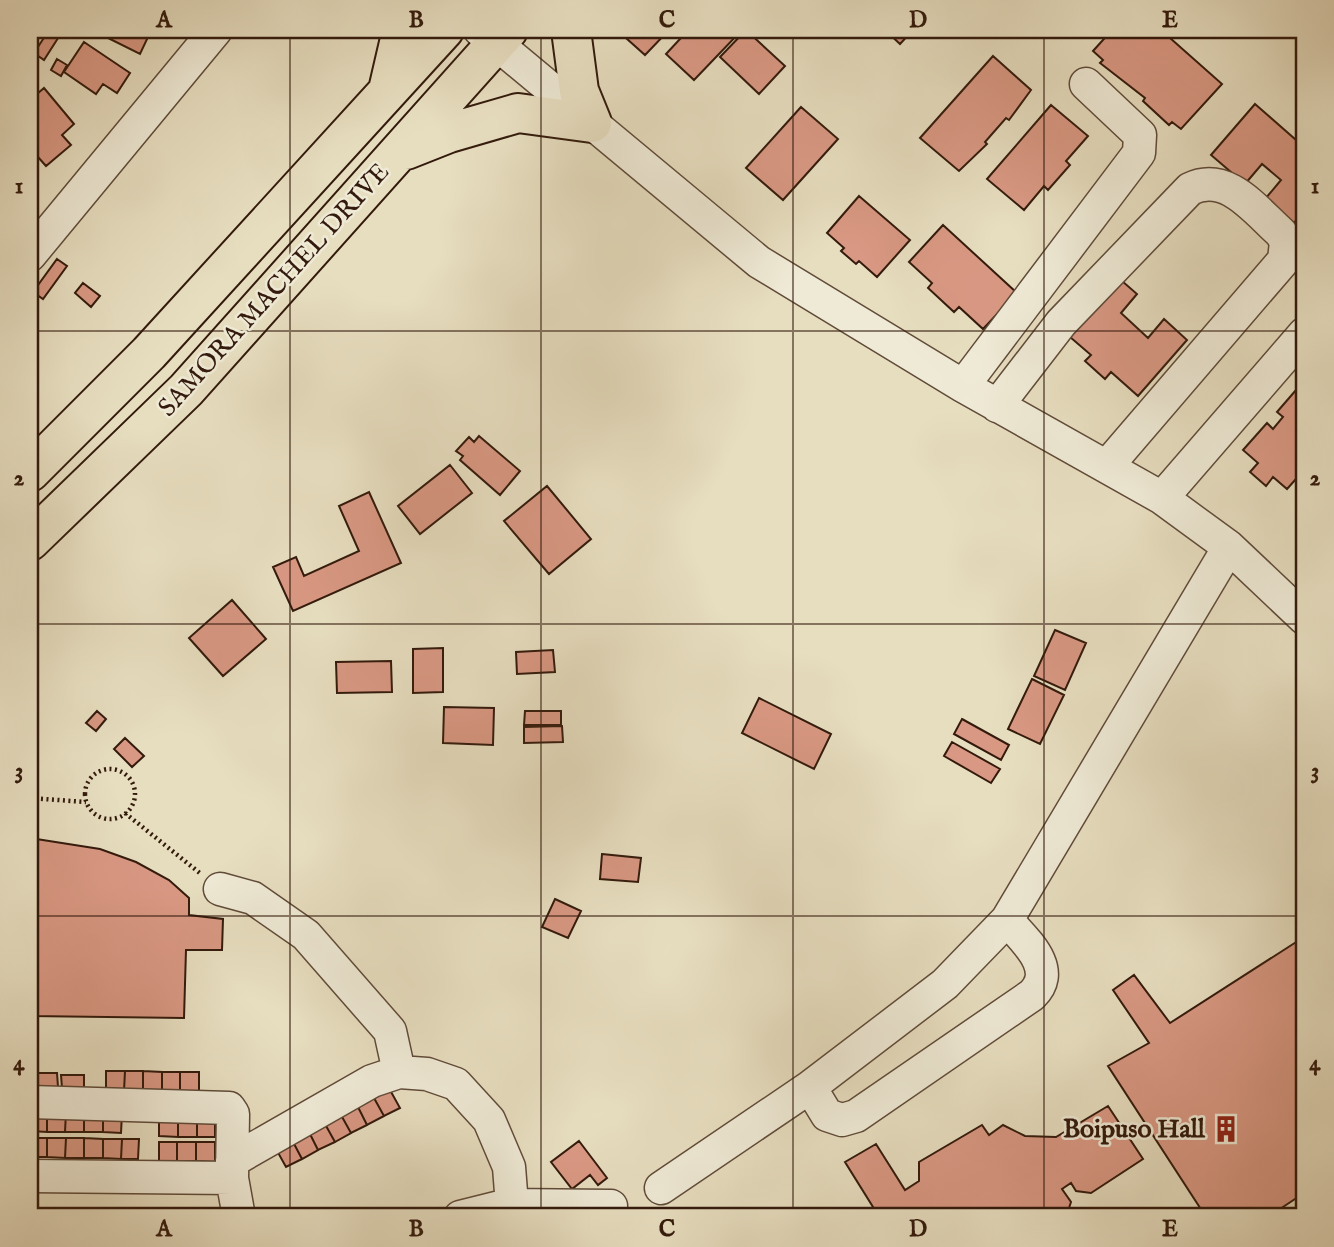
<svg xmlns="http://www.w3.org/2000/svg" width="1334" height="1247" font-family="'IM FELL English',serif">
<rect width="100%" height="100%" fill="#e7dec0"/>
<filter id="stains"><feTurbulence type="fractalNoise" baseFrequency=".00286" numOctaves="4"/><feColorMatrix values="0 0 0 0 .2 0 0 0 0 .09 0 0 0 0 .02 0 0 0 .5 -.17"/></filter>
<radialGradient id="worn" r=".72"><stop offset=".6" stop-color="#630" stop-opacity="0"/><stop offset="1" stop-color="#630" stop-opacity=".3"/></radialGradient>
<!-- building -->
<path fill="#d99883" stroke="#331a0c" stroke-width="2" d="M49,30L60,35L44,60L34,53Z
M92,30H132L148,37L140,54Z
M617,30H669L645,55Z
M671,30H742L694,80L666,54L680,39Z
M746,30L785,66L759,94L720,57Z
M885,30H921L915,36L911,32L900,44Z
M1112,30H1161L1222,84L1181,129L1172,122L1169,125L1143,101L1145,98L1100,63L1103,60L1093,51Z
M84,42L130,73L117,93L103,84L96,94L64,72Z
M993,56L1031,90L1009,120L1006,118L985,142L987,144L959,171L920,138Z
M57,59L67,65L61,76L51,70Z
M44,88L74,124L62,135L71,145L46,166L30,148V100Z
M1255,104L1304,147V211L1294,223L1266,198L1281,180L1262,164L1245,184L1211,155Z
M1051,105L1088,136L1066,161L1070,165L1048,190L1044,186L1024,210L987,179Z
M801,107L838,139L783,200L746,168Z
M859,196L910,240L877,277L859,261L856,264L841,251L844,248L827,233Z
M943,225L1017,293L983,329L959,307L954,312L928,288L932,283L909,262Z
M57,259L67,266L43,299L33,292Z
M1114,274L1137,294L1121,313L1148,338L1164,319L1187,340L1138,396L1111,372L1105,379L1085,361L1091,355L1063,331Z
M83,283L100,296L91,307L75,293Z
M1296,390L1304,393V470L1287,489L1273,477L1266,486L1250,472L1258,463L1243,450L1267,423L1273,429L1283,417L1277,412Z
M479,436L520,471L500,495L460,460L463,456L456,451L469,437L474,442Z
M450,465L472,493L420,534L398,506Z
M547,486L591,539L549,574L504,521Z
M369,492L401,563L293,611L273,567L296,557L304,576L359,551L339,506Z
M232,600L266,639L223,676L189,638Z
M1055,630L1086,643L1065,690L1034,676Z
M443,648V692L413,693V649Z
M553,650L555,672L517,674L516,652Z
M391,661L392,692L337,693L336,662Z
M1032,679L1064,695L1040,744L1008,729Z
M759,698L831,734L814,769L742,733Z
M444,707L494,708L493,745L443,743Z
M97,711L106,719L96,731L86,723Z
M525,711H561V725H524Z
M962,719L1009,745L1001,760L954,734Z
M562,726L563,742L524,743V727Z
M125,738L144,756L132,767L114,749Z
M952,742L1000,769L991,783L944,756Z
M30,838L100,849L136,862L169,880L189,898V915L223,919L222,950H186L184,1018L30,1016Z
M602,854L641,858L638,882L600,879Z
M555,899L581,911L568,938L542,927Z
M1304,937V1193L1268,1217H1206L1108,1066L1149,1043L1113,990L1134,975L1170,1023Z
M106,1071H125L124,1091H106Z
M125,1071H143V1091H124Z
M143,1071L162,1072V1091H143Z
M162,1072H180V1092L162,1091Z
M180,1072H199V1092H180Z
M32,1073H57L58,1087L33,1088Z
M61,1075H84V1088H62Z
M390,1090L400,1108L384,1116L374,1098Z
M374,1098L384,1116L367,1125L358,1107Z
M1108,1106L1143,1159L1091,1193L1076,1191L1071,1183L1062,1189L1071,1202L1066,1217H857L873,1207L845,1162L876,1144L905,1190L919,1181V1162L982,1125L989,1135L1003,1125L1025,1136L1056,1137Z
M358,1107L367,1125L351,1133L341,1115Z
M30,1112H47V1132L30,1131Z
M47,1112H66L65,1132H47Z
M66,1112H84V1132H65Z
M84,1112L103,1113V1132H84Z
M103,1113H122L121,1133L103,1132Z
M341,1115L351,1133L335,1142L325,1124Z
M159,1117H178V1137L159,1136Z
M178,1117H197V1137H178Z
M197,1117L215,1118V1137H197Z
M325,1124L335,1142L318,1150L309,1132Z
M309,1132L318,1150L302,1159L292,1140Z
M30,1138H47V1157H30Z
M47,1138H66L65,1158L47,1157Z
M66,1138H84V1158H65Z
M84,1138L103,1139V1158H84Z
M103,1139H122L121,1159L103,1158Z
M122,1139H139L138,1159H121Z
M292,1140L302,1159L286,1167L276,1149Z
M579,1141L607,1178L598,1185L590,1175L572,1189L551,1162Z
M159,1142H177V1161H159Z
M177,1142H196V1161H177Z
M196,1142H215V1162L196,1161Z"/>
<g fill="none" stroke-linecap="round" stroke-linejoin="round">
<defs>
<path id="minor" d="M480,30L759,262L963,386L1162,498L1229,547L1304,618
M30,255L216,30
M963,386L1139,153L1140,135L1086,84
M997,406L1061,323L1190,189C1227,171 1255,210 1281,233L1286,242L1284,260L1108,465
M1162,498L1304,334
M220,889L253,898L306,935L390,1031L399,1072
M810,1087L827,1115L842,1120L856,1116L1032,995C1059,969 1024,940 1007,920
M30,1102L229,1108L233,1114L232,1178L239,1217
M232,1161L372,1081L399,1072L427,1074L456,1084L489,1120L509,1167L512,1205
M30,1176L232,1178
M661,1188L810,1087L945,984L1007,920L1229,547
M460,1217L508,1205L611,1206"/>
<path id="major" d="M389,86L402,30
M406,150L449,133L518,113L592,123L579,91L571,30
M30,472L149,353L444,30
M30,541L186,390L508,30"/>
</defs>
<!-- minor casing -->
<use href="#minor" stroke="#604b39" stroke-width="35"/>
<!-- major casing -->
<use href="#major" stroke="#331a0c" stroke-width="42"/>
<!-- path -->
<path stroke="#331a0c" stroke-width="4.5" stroke-dasharray="2 3.5" stroke-linecap="butt" d="M85 794a25 25 0 1 1 50 0a25 25 0 1 1-50 0Z
M30,798L86,802
M125,813L201,874"/>
<!-- minor -->
<use href="#minor" stroke="#efead6" stroke-width="32"/>
<!-- major -->
<use href="#major" stroke="#e7dec0" stroke-width="38"/>
</g>
<!-- grid -->
<path fill="none" stroke="#331a0c" stroke-width="2" stroke-opacity="0.55" d="M290,30V1217M541,30V1217M793,30V1217M1044,30V1217M30,331H1304M30,624H1304M30,916H1304"/>
<!-- icons -->
<defs>
<symbol id="building-bare" viewBox="-9 -9 18 18"><path d="M-4-6H4V6H1V3H-1V6H-4ZM-2.5-4.3h1.7v1.8h-1.7ZM.8-4.3h1.7v1.8H.8ZM-2.5-1h1.7V.8h-1.7ZM.8-1h1.7V.8H.8Z" fill="#8f2418" stroke="#efead6" stroke-width="2.5" paint-order="stroke"/></symbol>
</defs>
<g fill-rule="evenodd">
<use href="#building-bare" x="1207" y="1110" width="38" height="38"/>
</g>
<g text-anchor="middle" dominant-baseline="central" stroke-width="5" stroke-linejoin="round" paint-order="stroke">
<!-- street labels -->
<g font-size="26" fill="#331a0c" stroke="#efead6">
<text transform="translate(274 290) rotate(-48)">SAMORA MACHEL DRIVE</text>
</g>
<!-- poi labels -->
<g font-size="26" font-weight="bold" fill="#331a0c" stroke="#efead6" text-anchor="end">
<text x="1205" y="1129">Boipuso Hall</text>
</g>
</g>
<!-- margin -->
<rect width="1334" height="1247" fill="none" stroke="#e7dec0" stroke-width="77"/>
<rect x="38" y="38" width="1258" height="1170" fill="none" stroke="#331a0c" stroke-width="2.5"/>
<g font-size="23" text-anchor="middle" font-weight="bold" fill="#331a0c">
<text x="164" y="27">A</text>
<text x="416" y="27">B</text>
<text x="667" y="27">C</text>
<text x="918" y="27">D</text>
<text x="1170" y="27">E</text>
<text x="19" y="193">1</text>
<text x="1315" y="193">1</text>
<text x="19" y="485">2</text>
<text x="1315" y="485">2</text>
<text x="19" y="778">3</text>
<text x="1315" y="778">3</text>
<text x="19" y="1070">4</text>
<text x="1315" y="1070">4</text>
<text x="164" y="1236">A</text>
<text x="416" y="1236">B</text>
<text x="667" y="1236">C</text>
<text x="918" y="1236">D</text>
<text x="1170" y="1236">E</text>
</g>
<rect width="100%" height="100%" filter="url(#stains)"/>
<rect width="100%" height="100%" fill="url(#worn)"/>
</svg>
